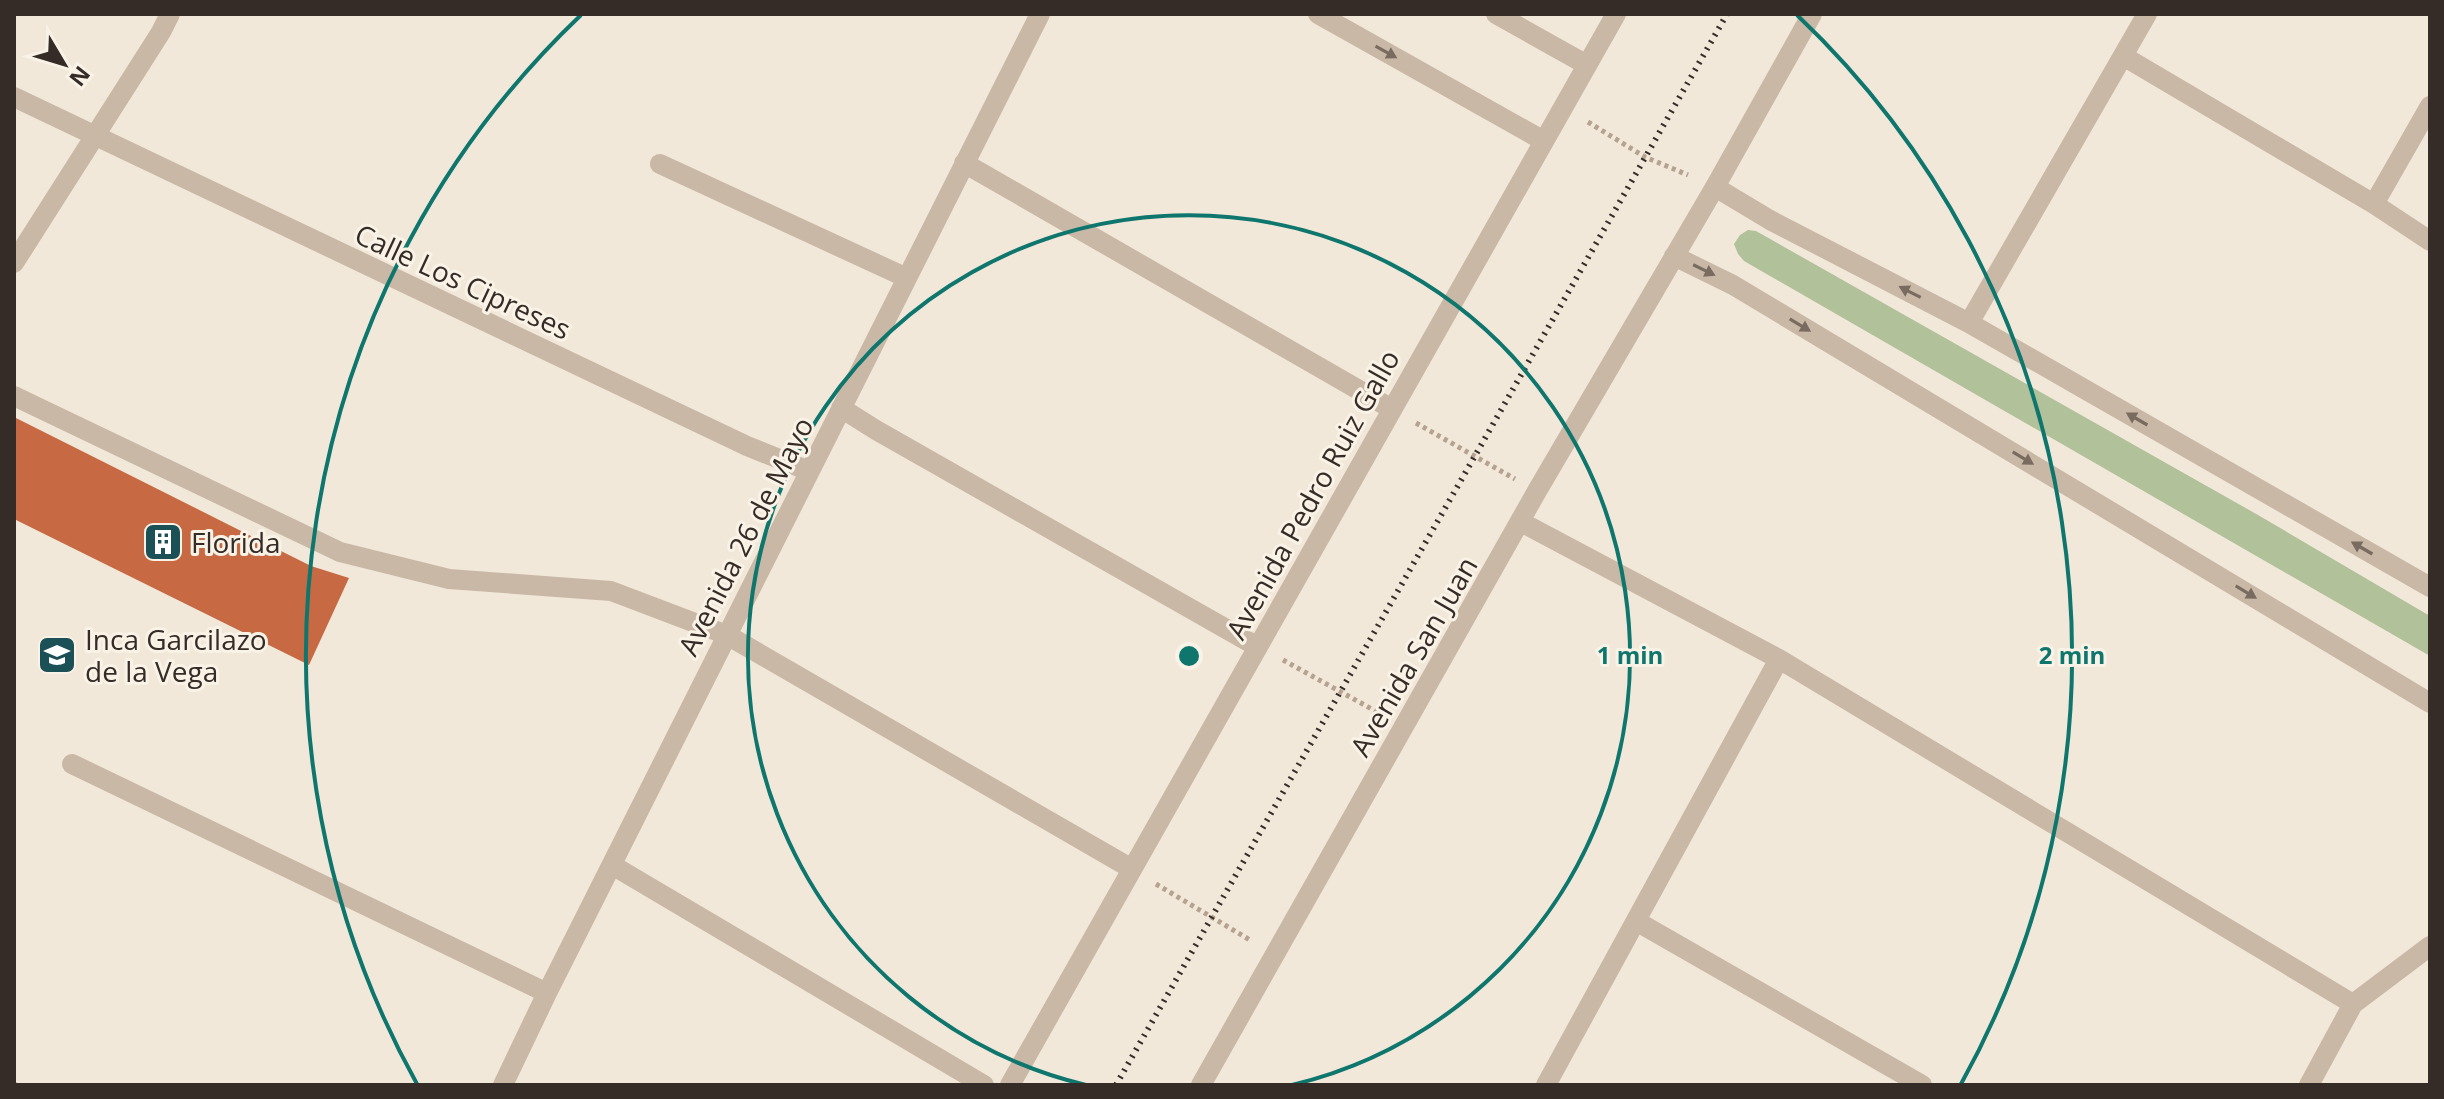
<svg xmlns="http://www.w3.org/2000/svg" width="2444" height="1099" font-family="'Open Sans',sans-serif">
<rect width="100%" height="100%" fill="#f2e8da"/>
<!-- green -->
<path fill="#b1c19a" d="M1748,230L1756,231L2258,515L2430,616V656L1744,261L1738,254L1734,244L1740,235Z"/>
<!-- building -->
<path fill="#c76a43" d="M14,417L311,566L349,578L309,665L14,519Z"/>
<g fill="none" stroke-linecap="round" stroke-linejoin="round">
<!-- path -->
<path stroke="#b5a290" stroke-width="5" stroke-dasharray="4 4" stroke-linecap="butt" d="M1588,122L1645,157L1688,175
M1416,423L1515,479
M1283,660L1379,713
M1156,884L1250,940
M14,1084L16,1085"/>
<!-- minor -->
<path stroke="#cab8a6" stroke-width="20" d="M1318,14L1544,141
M1496,14L1587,65
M2123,56L2374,204L2430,241
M14,97L747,446L809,471
M964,163L1392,409
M660,164L907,278
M1715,187L1770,220L1969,323L2430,587
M2374,204L2430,106
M1674,256L1733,285L2430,703
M14,263L161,32L170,14
M1969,323L2147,14
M14,396L340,552L449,579L611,591L727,635L1132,869
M841,408L876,430L1258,647
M1521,522L1779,659L2353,1004
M72,764L547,993
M612,865L984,1085
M1636,921L1922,1085
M503,1085L547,993L1040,14
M1010,1085L1616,14
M1201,1085L1537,491L1715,187L1812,14
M1546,1085L1779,659
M2309,1085L2353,1004L2430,946"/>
<!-- rail -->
<path stroke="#362c27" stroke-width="6" stroke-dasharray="2 6" stroke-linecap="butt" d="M1116,1085L1727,14"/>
</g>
<!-- one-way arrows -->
<defs><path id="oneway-solid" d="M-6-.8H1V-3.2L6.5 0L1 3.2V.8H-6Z" transform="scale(2)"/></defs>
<g fill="#796b60">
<use href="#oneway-solid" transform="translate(1386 52) rotate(29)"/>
<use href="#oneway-solid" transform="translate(1704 270) rotate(26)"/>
<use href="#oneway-solid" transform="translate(1910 292) rotate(-153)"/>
<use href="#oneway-solid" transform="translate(1800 325) rotate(31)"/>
<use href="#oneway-solid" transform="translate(2137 419) rotate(-150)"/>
<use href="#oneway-solid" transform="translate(2023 458) rotate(31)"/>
<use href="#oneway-solid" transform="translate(2362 548) rotate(-150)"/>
<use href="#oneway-solid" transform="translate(2246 592) rotate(31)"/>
</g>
<!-- distance rings -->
<g fill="none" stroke="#0f766e" stroke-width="4">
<path d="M1086 1085A441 441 0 1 1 1292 1085"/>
<path d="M417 1084A883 883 0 0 1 581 15M1797 15A883 883 0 0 1 1961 1084"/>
</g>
<!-- icons -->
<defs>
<symbol id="building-square" viewBox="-11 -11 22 22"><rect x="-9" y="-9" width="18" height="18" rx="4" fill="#1c5057" stroke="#f9f2e6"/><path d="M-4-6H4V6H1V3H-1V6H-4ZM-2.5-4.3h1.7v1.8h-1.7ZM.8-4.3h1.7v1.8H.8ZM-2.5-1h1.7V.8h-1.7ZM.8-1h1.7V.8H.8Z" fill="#fff"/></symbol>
<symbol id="school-square" viewBox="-11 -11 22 22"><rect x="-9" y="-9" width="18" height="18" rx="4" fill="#1c5057" stroke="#f9f2e6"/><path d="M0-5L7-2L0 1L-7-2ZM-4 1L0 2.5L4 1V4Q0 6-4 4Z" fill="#fff"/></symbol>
</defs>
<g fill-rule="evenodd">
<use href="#building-square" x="141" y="520" width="44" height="44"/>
<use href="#school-square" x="35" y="633" width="44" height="44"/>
</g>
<g text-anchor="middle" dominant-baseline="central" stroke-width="6" stroke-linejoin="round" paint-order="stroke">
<!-- street labels -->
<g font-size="28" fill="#362c27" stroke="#f9f2e6">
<text transform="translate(463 281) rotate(25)">Calle Los Cipreses</text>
<text transform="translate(1312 494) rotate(-61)">Avenida Pedro Ruiz Gallo</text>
<text transform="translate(745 536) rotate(-63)">Avenida 26 de Mayo</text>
<text transform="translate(1413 656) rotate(-60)">Avenida San Juan</text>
</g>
<!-- poi labels -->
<g font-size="28" fill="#362c27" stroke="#f9f2e6" text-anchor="start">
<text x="191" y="542">Florida</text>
<text x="85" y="639">Inca Garcilazo<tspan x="85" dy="32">de la Vega</tspan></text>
</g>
</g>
<circle cx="1189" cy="656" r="12" fill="#0f766e" stroke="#f9f2e6" stroke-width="4"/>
<g font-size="24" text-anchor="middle" font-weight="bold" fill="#0f766e" stroke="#f9f2e6" stroke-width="6" stroke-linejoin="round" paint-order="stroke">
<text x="1630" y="664">1 min</text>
<text x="2072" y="664">2 min</text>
</g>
<!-- border -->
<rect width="2444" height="1099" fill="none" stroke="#362c27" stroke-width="32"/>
<!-- north arrow -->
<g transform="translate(64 64) rotate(128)" stroke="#f9f2e6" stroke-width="6" paint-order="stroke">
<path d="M0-6L14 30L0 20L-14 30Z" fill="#362c27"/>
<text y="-12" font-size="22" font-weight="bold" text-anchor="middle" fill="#362c27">N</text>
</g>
</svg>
